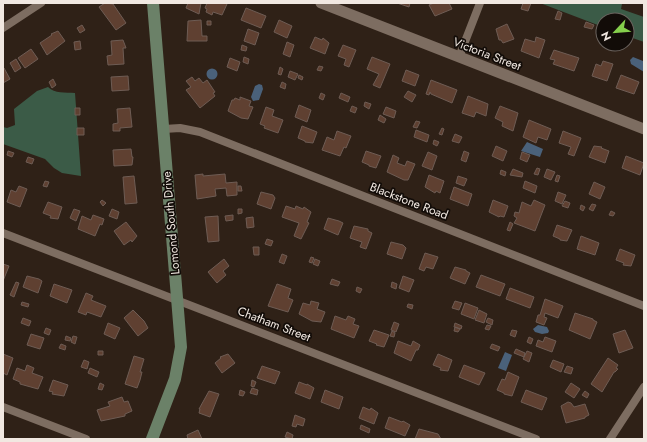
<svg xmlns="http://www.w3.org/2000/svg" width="647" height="442" font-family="Jost,sans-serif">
<rect width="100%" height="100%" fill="#2f2117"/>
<!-- forest -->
<path fill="#3b5b47" d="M540,3L622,4L621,9L644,17V42L627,36V20H603V27Z
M48,87C55,94 65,92 75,93L81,176L62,173L54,168L45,159L3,144V127L7,128L15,125L14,109L37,91Z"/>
<!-- water -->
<path fill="#4a617a" d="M633,57L643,61L644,72L631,64L630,60Z
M206.5 74a5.5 5.5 0 1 1 11 0a5.5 5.5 0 1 1-11 0Z
M259,84L262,85L263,89L259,100L253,101L251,97L255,86Z
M527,142L543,149L540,157L521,151Z
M538,325L547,327L549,331L548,333L542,334L535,332L533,329Z
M505,352L512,355L506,371L498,368Z"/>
<!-- building -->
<path fill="#5f4031" stroke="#6e5c54" d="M105,3L113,4L126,23L116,30L99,7Z
M188,3H201L199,14L186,8Z
M207,3H225L227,4L222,15L213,12L212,15L206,12L207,9L205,8Z
M397,3H410L409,7Z
M434,3H449L452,9L435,16L429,5Z
M523,3H531L528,11L521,9Z
M246,8L266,16L261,28L241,20Z
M558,11L562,13L560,20L555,19Z
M201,20L202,36H207V41H187L188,21Z
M279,20L292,26L287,38L274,32Z
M207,21H211V25H207Z
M586,22L594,25L592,29L584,27Z
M507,24L514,39L503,43L501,40H499L496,29Z
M82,25L85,30L80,33L77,28Z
M599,26L603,27V34L597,32Z
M248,29L259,33L255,45L244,41Z
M58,31L65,41L47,55L40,43L52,35L51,34Z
M315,37L322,40L323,38L329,43L325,54L310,48Z
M536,37L545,40L539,58L521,51L525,39L535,42Z
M123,40L126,48H123L124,64L108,65L107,56L112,55L111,41Z
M80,41L81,49L75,50L74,42Z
M287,42L294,45L290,57L283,54Z
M242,45L247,47L246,51L241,50Z
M343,45L356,50L349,67L344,65L346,59L338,56Z
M31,49L38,59L25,68L18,58Z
M554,50L579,58L574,71L553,64L555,60L550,59Z
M244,57L249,59L248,64L243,62Z
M372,57L390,64L380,88L373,85L379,74L367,69Z
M230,58L240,62L237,71L227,67Z
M16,59L21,68L15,72L10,63Z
M603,61L613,64L607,81L592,76L596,64L601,66Z
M319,66L323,67L321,71L317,70Z
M280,67L283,69L281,75L278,74Z
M4,68L10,79L3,83V69Z
M406,70L419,75L415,86L402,81Z
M290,71L298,74L295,80L288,77Z
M299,75L303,77L302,80L298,78Z
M621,75L639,82L634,94L616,88Z
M128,76L129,90L112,91L111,77Z
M192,77L195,81L199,78L203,83L207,80L215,92L213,93L215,96L200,108L186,90L191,87L186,81Z
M53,79L56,85L52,88L49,82Z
M431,80L457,90L452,103L431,94L430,92L429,95L426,94Z
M282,82L286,84L285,89L280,87Z
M408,91L416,95L412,102L404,97Z
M321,93L325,95L323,100L319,98Z
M341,93L350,97L348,102L339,98Z
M468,96L488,104L486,116L476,112L474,117L462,113Z
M240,97L251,101L249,106L253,107L248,119L241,118L228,111L232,100H234L235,98L240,100Z
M365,102L371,104L369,109L364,106Z
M299,105L311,110L307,122L295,117Z
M352,106L357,108L355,113L350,111Z
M500,106L518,113L513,131L502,126L503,122L495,118Z
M266,107L274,110L272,116L283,120L278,133L264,128L265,126L260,124Z
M386,107L396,111L394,118L383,114Z
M75,108H80V115H75Z
M130,108L132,127L120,128V131H113V124L118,123L117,109Z
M380,115L386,119L384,123L378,120Z
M529,120L551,129L547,140L538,137L536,143L523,137Z
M416,121L420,122L417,128L413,127Z
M302,126L317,132L313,143L305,142V141L298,138Z
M77,128H84V135H77Z
M442,128L444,129L442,135L439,134Z
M416,130L429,135L427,142L414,137Z
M337,131L351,136L346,148L344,147L340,156L322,150L327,137L334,140Z
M563,131L581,138L574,156L568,154L571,147L559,143Z
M455,134L462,137L459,143L452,141Z
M434,140L439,142L437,146L433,144Z
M496,146L507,151L503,161L492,156Z
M594,146L602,147L601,148L609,151L605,163L589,157Z
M131,149L132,157H133L132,165L114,166L113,150Z
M8,151L14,153L12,157L7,155Z
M366,151L381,156L376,168L369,166V165L362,162Z
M464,151L469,153L466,162L461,160Z
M428,152L437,156L432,170L422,166Z
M522,152L530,155L527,162L520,159Z
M393,155L399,158L397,163L405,166L407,161L415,164L408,180H404L387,172Z
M626,156L644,163L640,175L622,168Z
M28,157L34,159L32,164L26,162Z
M537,168L540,169L538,175L534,174Z
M513,169L523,173L522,177L510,175Z
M547,169L555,172L551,180L544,177Z
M501,170L506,172L505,176L500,174Z
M203,174V176L225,174L226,183L237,182V195L227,196L226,188L215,189L216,196L197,199L195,175Z
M429,175L444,181L440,193L436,191L435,193L425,187Z
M557,175L560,176L558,182L555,181Z
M134,176L137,203L125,204L123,177Z
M458,176L467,179L464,186L456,183Z
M45,181L49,182L47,187L43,186Z
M525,181L537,186L535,193L523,188Z
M594,182L605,187L600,199L589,194Z
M19,186L27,189L20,207L7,202L11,190L16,192Z
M238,186H241L242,191H238Z
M454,187L472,194L468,206L450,199Z
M261,192L273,195L275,198L271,209L257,204Z
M558,192L566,195L562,204L555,201Z
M102,200L106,203L103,206L100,202Z
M493,200L508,206L504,217L500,216L499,217L489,212Z
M534,200L545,205L535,231L514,223L517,218L514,216L515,212L519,213L522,202L531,206Z
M565,201L570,203L568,208L562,206Z
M48,202L62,207L58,219L50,218L51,216L43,213Z
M592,204L596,205L593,211L589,209Z
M581,205L585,207L583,211L580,209Z
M286,206L295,209L296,206L303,209L304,207L311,212L307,222L309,223L301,239L294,236L299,223L282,217Z
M74,209L80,211L76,221L70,218Z
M112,209L119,212L117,219L109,216Z
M238,209H242V213L238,214Z
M611,211L615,213L613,216L609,215Z
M93,215L104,219L102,225L100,224L95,236L78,229L82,216L91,220Z
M233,215V220L226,221L225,216Z
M218,216L219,241L208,242L205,217Z
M253,217L254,227L247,228L246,218Z
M328,218L339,221L343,223L338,235L324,229Z
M126,222L137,236L132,242L131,240L124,245L114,231Z
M510,222L513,224L510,231L507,230Z
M557,225L572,230L567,241L560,240V239L553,236Z
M354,226L368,229V231L372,233L366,249L360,247L362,242L350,238Z
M581,236L599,243L595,255L577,249Z
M267,239L273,241L271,246L265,244Z
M391,242L403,245L406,248L402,259L387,254Z
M253,247H259V255H254Z
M620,249L635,255L631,266L623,265L624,263L616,260Z
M425,253L438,257L433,269L426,267L424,271L419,269Z
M282,254L287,256L284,264L279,262Z
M311,257L314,258L312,263L309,262Z
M224,259L229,266L223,271L226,275L217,283L208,272Z
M315,259L320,261L318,266L313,264Z
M3,264L9,266L3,281Z
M455,267L466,270V271L470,273L465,284L450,278Z
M481,275L505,284L500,296L476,287Z
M27,276L39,279L42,281L38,293L23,287Z
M403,276L414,280L409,292L399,288Z
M332,279L340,282L338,286L330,284Z
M16,282L19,283L14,297L10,295Z
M392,282L397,284L396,289L391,287Z
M54,284L72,290L67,303L50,296Z
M277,284L291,289L288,298L293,300L288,312L268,306Z
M357,287L362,289L360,293L356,291Z
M510,288L534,297L530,308L506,299Z
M86,293L93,296L91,300L106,306L101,317L87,312L86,315L78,312Z
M545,299L563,306L558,318L545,313L544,317L547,318L544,325L536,322L538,315H540Z
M311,301L319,303L317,309L325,312L321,322L312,321L299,314L303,303L310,305Z
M455,301L462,303L459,310L452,308Z
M22,302L29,304L28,307L21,305Z
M465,303L478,308L474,319L461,314Z
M408,304L413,305L412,309L407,307Z
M133,310L144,321L148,328L138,336L124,318Z
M479,310L487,314L484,323L475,320Z
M575,313L593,319V320L597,322L590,339L569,330Z
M335,316L346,320L348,316L355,319L353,324L359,326L354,338L331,329Z
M23,318L31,321L29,326L21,323Z
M488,318L493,320L492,325L486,322Z
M394,322L399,324L396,332L391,330Z
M108,323L120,328L115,339L104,334Z
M455,323L462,326L461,329L454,327Z
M487,325L491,326L489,330L485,329Z
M455,327L460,329L458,332L454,331Z
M46,328L51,330L49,335L44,333Z
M374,330L389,335L384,347L376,345L377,344L369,341Z
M512,330L517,331L515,337L510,335Z
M625,330L633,348L619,353L613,334Z
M392,331L395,333L394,337L390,336Z
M31,334L44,338L40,349L27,345Z
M66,336L71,338L70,341L65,340Z
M73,336L77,337L75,344L71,342Z
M529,337L533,339L531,344L527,342Z
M545,337L556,341L552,352L536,346L538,340L543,342Z
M398,341L411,346L413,341L420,345L418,350H416L411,361L394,353Z
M61,344L66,346L65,350L59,348Z
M492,344L500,347L498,351L490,348Z
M516,349L525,353L524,357L514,353Z
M98,351H103V355H98Z
M527,351L532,353L529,362L523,359Z
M3,354L13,358L7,375L3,373Z
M228,354L235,363L222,373L215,363L221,358L220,357Z
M438,354L452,360L448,371L440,370L441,368L433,365Z
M134,356L144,359L140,372H142L140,380L137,388L125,384Z
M608,358L618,365L616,368L618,369L615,372H614L602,392L591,384Z
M84,360L89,362L87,369L81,367Z
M553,360L564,364L561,372L550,367Z
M27,365L34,368L32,373L43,377L38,389L20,384V382L13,379L17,368L25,371Z
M464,365L485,373L479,385L459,377Z
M262,366L280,372L275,384L257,378Z
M567,366L573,368L571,374L564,372Z
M90,368L99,372L97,377L88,373Z
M508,372L519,377L512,396L504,394V393L497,390L502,379L505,380Z
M53,380L68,385L64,396L52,394L53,392L49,391Z
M252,380L256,382L254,387L251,386Z
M299,382L307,385V384L314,388L310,399L295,393Z
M100,383L104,385L102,390L98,389Z
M571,383L580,389L574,398L565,392Z
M252,388L258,390L257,395L250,393Z
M240,390L245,392L243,396L239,395Z
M325,390L343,397L339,409L321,402Z
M526,390L547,398L542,410L521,402Z
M209,391L219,394L210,417L199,413L200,409H199Z
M585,391L589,394L587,398L582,395Z
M122,397L124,402L128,401L132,411L125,414V416L101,421L97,410L110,406L108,402Z
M568,402L571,403L574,407L585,404L589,415L585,417V418L566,423L561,406Z
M363,407L370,410L371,408L378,413L374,424L359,418Z
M295,415L305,419L303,426L297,424L296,427L292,426Z
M389,417L402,422L403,421L410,425L405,436L385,428Z
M361,425L370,429L369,433L360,429Z
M419,429L438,434L441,439H415Z
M198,430L202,439H188L187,435Z
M287,432L293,435L292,439L285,437Z"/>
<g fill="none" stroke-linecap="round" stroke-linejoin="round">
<!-- minor -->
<path stroke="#7d6d61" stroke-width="8" d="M3,28L41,3
M459,57L480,3
M164,129L180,128L200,132L644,306
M3,233L536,439
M3,407L86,439
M610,439L644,387"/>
<!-- tertiary -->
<path stroke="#7d6d61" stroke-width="11" d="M321,3L644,129"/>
<!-- secondary -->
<path stroke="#6b8168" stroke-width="12" d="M152,439L175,379L181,347L153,3"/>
</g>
<g text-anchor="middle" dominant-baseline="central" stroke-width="3.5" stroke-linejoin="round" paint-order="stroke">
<!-- street labels -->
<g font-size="12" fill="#f1e8e1" stroke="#120c08">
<text transform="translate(487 54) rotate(21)">Victoria Street</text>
<text transform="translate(409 201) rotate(21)">Blackstone Road</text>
<text transform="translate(171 223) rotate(-95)">Lomond South Drive</text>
<text transform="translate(274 324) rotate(21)">Chatham Street</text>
</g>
</g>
<!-- border -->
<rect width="647" height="442" fill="none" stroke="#f1e8e1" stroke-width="8"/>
<!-- north arrow -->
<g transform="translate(615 32) rotate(244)"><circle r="19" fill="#120c08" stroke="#6b645f"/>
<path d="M0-3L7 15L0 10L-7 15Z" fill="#85cf4c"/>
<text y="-6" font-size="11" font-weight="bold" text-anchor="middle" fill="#f1e8e1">N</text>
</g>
</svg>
